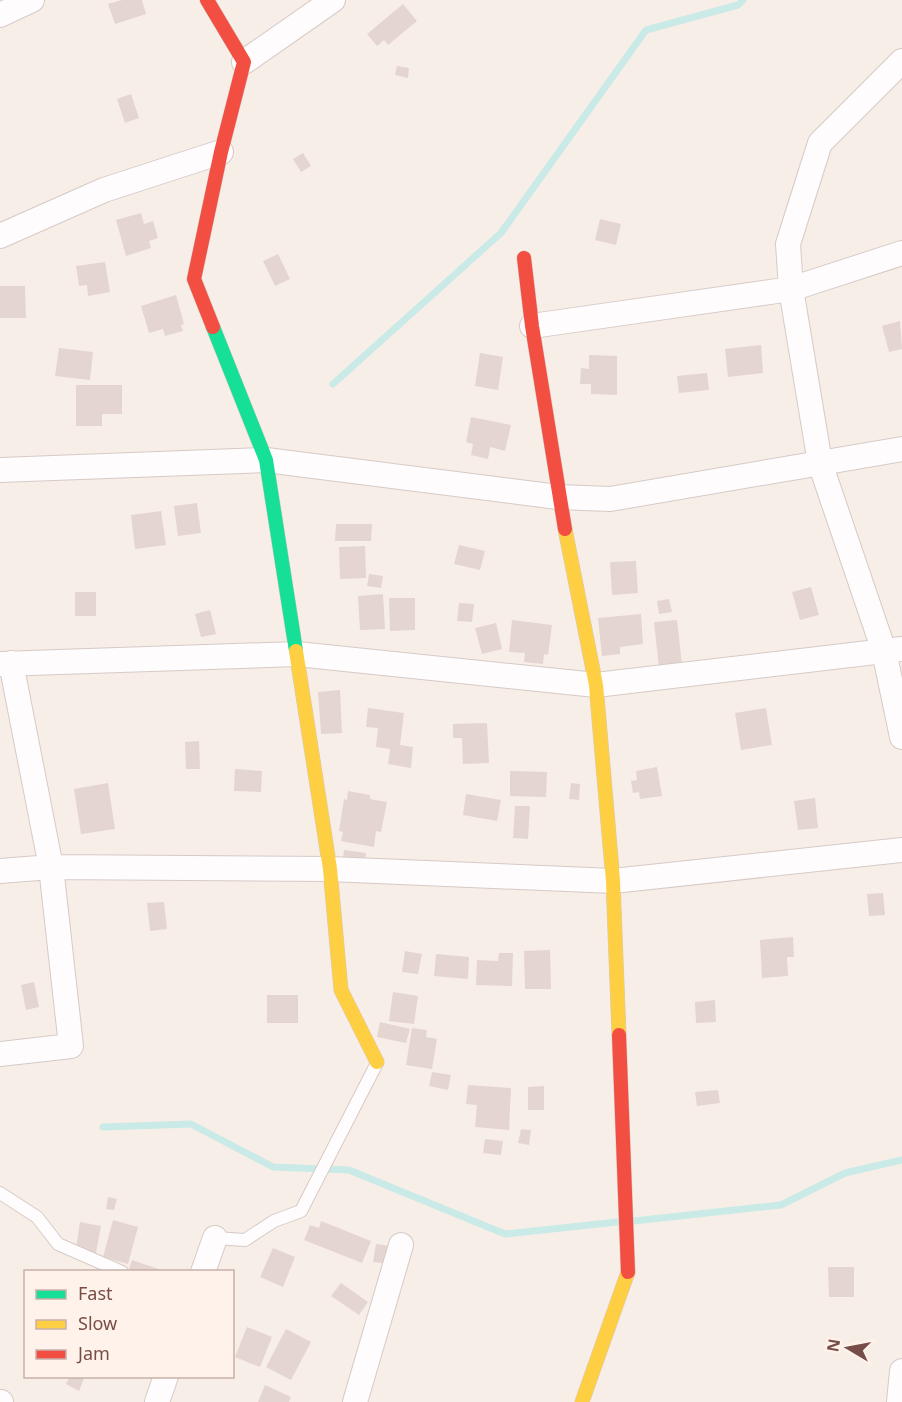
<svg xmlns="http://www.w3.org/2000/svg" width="902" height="1402" font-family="'Noto Sans',sans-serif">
<rect width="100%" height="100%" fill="#f8eee8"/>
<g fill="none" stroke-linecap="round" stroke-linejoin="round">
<!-- stream -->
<path stroke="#c9eae6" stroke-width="7" d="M333,384L501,233L646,30L738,5L743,0
M103,1127L191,1124L273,1167L349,1170L505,1234L617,1222
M634,1221L781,1205L845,1173L902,1160"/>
</g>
<!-- building -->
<path fill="#e4d5d0" d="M122,0H142L146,14L115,24L108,4Z
M403,4L417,21L388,45L384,40L377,46L367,34Z
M397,66L409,68L408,78L395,75Z
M131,94L139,118L125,123L117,99Z
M303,153L311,166L301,172L293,159Z
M141,213L144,224L153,221L158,238L149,241L151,248L126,256L116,220Z
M600,219L621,224L616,245L595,240Z
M278,254L290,279L275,286L263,261Z
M105,262L110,292L88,296L87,285L79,286L76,266Z
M0,286H25L26,318H0Z
M176,295L184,324L181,325L183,331L165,336L163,329L149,333L141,306Z
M900,321L902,349L889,352L882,326Z
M761,345L763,373L728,377L725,349Z
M59,348L93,352L90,380L55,376Z
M480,353L503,357L498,390L475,386Z
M589,355L617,356V395L591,394V384H580L581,368L589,369Z
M707,373L709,390L679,393L677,376Z
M76,385H122V414H102V426H76Z
M471,417L511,425L505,451L490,447L488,459L471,455L473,444L466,442Z
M197,503L201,533L178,536L174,506Z
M161,511L166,545L135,549L131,515Z
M336,524H372L371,541H335Z
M459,545L485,551L480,570L454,564Z
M365,546L366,578L340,579L339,547Z
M636,561L638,593L612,595L610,562Z
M369,574L383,576L381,588L367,586Z
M811,587L819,615L800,620L792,592Z
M75,592H96V616H75Z
M383,594L385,629L360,630L358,596Z
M389,598H415V630L390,631Z
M669,599L672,612L659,614L657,601Z
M459,603L474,604L472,622L457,621Z
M210,610L216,634L201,637L195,614Z
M641,614L643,644L620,647V654L602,656L598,618Z
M512,620L552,625L548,655L544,654L543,664L524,662L525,653L509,652Z
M677,620L684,683L661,686L654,622Z
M496,623L502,649L482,654L475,628Z
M340,690L342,733L321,734L318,692Z
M368,708L404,713L400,745L413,747L411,768L388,764L390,749L376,747L378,728L366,727Z
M766,708L772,745L741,750L735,713Z
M487,723L489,763L463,764L462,738H453V724Z
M199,741L200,769H186L185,742Z
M657,767L662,796L640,799L639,792L633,793L631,781L637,780L636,771Z
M235,769L262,771L261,792L234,791Z
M510,771L547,772L546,797L510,796Z
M108,783L115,829L81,834L74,789Z
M571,783L580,784L579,800L569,799Z
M348,791L370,795V799L387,802L381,832L376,831L374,847L341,841L343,832L339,831L344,799L347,800Z
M466,794L501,800L497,821L463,815Z
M815,798L818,828L798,830L794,801Z
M515,806H530L528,839L513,838Z
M344,850L366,853L364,870L342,867Z
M883,893L885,915L869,916L867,894Z
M164,902L167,929L150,931L147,903Z
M793,937L794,957H787L788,976L762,978L760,940Z
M550,950L551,989H525L524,951Z
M405,951L422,954L418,974L402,972Z
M499,953H513L512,986L476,985L477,960L498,961Z
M436,954L469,957L468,979L434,976Z
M34,982L39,1007L26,1010L21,985Z
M393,992L418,996L414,1024L389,1021Z
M267,995H298V1023H267Z
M715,1000L716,1022L696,1023L695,1002Z
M380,1022L410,1029L406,1043L377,1037Z
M412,1028L427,1030L426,1037L437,1039L432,1069L406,1065Z
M432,1072L451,1075L448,1090L429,1086Z
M468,1085L511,1088L509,1130L475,1127L477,1105L466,1104Z
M544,1086V1110H528V1087Z
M718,1090L720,1103L697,1106L695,1092Z
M521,1129L531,1130L529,1145L518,1143Z
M485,1139L503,1141L501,1155L483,1153Z
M108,1197L117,1199L114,1210L106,1209Z
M113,1220L138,1227L128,1264L103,1257Z
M321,1221L371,1241L362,1263L304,1240L310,1225L319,1228Z
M80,1222L101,1226L95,1258L75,1254Z
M376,1244L390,1246L388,1264L373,1262Z
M273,1248L295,1257L283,1287L260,1277Z
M132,1260L164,1271V1272H128Z
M828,1267H854V1297H829Z
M341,1283L368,1302L359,1315L331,1296Z
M247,1327L272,1337L260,1367L235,1357Z
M286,1329L311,1342L291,1380L266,1367Z
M70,1376H85L79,1391L66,1384Z
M265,1385L291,1397L289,1402H258Z"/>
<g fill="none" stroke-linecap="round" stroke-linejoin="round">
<defs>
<path id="lane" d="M0,1193L37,1217L58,1244L122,1272
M215,1238L245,1240L274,1221L301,1211L377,1063"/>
<path id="street" d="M0,15L32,0
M902,61L820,143L788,244L791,289L820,463L884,651L902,737
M244,62L333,0
M0,236L104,190L221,152
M532,326L791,289L902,253
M0,470L266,460L558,497L610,499L902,449
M0,664L297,654L596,685L902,649
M0,871L51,867L330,869L613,881L902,850
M0,1054L71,1046L51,867L11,663
M203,1272L215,1238
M0,1402H1
M157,1402L166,1376
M355,1402L401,1245
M899,1402L902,1371"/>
<path id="fast" d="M213,327L266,460L296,651"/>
<path id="slow" d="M565,529L596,685L613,881L619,1035
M296,651L330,869L341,990L377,1062
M582,1402L628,1272"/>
<path id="jam" d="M207,0L244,62L221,152L194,279L213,327
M524,258L532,326L565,529
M619,1035L628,1272"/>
</defs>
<!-- lane casing -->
<use href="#lane" stroke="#d6cac6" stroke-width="14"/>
<!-- street casing -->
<use href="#street" stroke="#d6cac6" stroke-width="26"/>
<!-- fast casing -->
<use href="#fast" stroke="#d6c9c5" stroke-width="15"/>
<!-- slow casing -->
<use href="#slow" stroke="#d6c9c5" stroke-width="15"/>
<!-- jam casing -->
<use href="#jam" stroke="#d6c9c5" stroke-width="15"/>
<!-- lane -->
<use href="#lane" stroke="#fefcfc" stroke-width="12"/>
<!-- street -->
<use href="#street" stroke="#fefcfc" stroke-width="24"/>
<!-- fast -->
<use href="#fast" stroke="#16e098" stroke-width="14"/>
<!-- slow -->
<use href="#slow" stroke="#ffcf43" stroke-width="14"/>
<!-- jam -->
<use href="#jam" stroke="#f24e42" stroke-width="14"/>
</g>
<!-- legend -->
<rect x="24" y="1270" width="210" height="108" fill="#fff2ea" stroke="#c9b0a9" stroke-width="1.5"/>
<rect x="36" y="1290" width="30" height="9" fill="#16e098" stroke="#c9b0a9" stroke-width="1.5"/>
<text x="78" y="1300" font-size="18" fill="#774e47">Fast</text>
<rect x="36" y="1320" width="30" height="9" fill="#ffcf43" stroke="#c9b0a9" stroke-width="1.5"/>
<text x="78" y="1330" font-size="18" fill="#774e47">Slow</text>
<rect x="36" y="1350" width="30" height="9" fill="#f24e42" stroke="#c9b0a9" stroke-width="1.5"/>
<text x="78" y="1360" font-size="18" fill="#774e47">Jam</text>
<!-- north arrow -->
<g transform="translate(848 1348) rotate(280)" stroke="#fff2ea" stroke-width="4.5" paint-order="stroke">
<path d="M0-4.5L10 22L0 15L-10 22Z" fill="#774e47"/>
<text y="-9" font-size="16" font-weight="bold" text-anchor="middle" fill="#774e47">N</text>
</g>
</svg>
